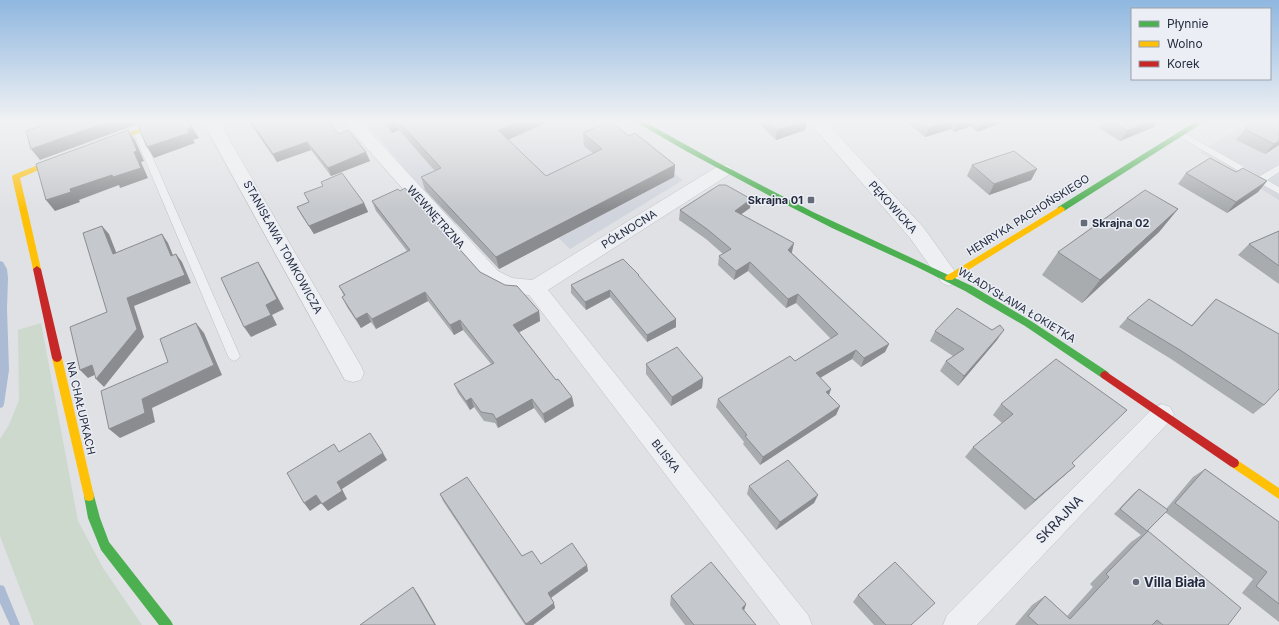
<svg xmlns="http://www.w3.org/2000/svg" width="1279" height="625" font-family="Inter,sans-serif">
<rect width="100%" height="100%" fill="#dfe1e5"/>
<!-- built -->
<path fill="#d0d4dc" d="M366,122H607L683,180L570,249L516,197L451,226Z
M1250,122H1279V200L1200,152Z"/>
<!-- green -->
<path fill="#ced9ce" d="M41,323L78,521L103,568L142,625H34L0,536V439L9,425L19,400L18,330Z"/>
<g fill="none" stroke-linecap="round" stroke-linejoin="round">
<!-- stream -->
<path fill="#aabbd3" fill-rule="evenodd" d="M0,261L3,262L7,269L8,278L7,309L9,370L4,404L3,407L0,408Z
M0,585L4,586L20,625H10L0,603Z"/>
<defs>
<path id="lane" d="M137,128L141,131L240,356L238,359L234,361L230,359L228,356L133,131Z
M1181,131L1260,176L1279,165V172L1267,180L1279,187V194L1178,136L1177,134Z"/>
<path id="street" d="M203,122H219L361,366L364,373L361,380L353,382L345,380Z
M344,122H361L498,271L512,278L532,280L718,166L724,164L730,166L733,170L730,174L548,290L808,615L812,625H780L529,295L508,293L484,281Z
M809,122H826L924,228L956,273L959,278L956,283L949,286L942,283L910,238Z
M1162,404L1170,407L1174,414L1170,421L977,625H943L947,615L1154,407Z"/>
</defs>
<!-- lane casing -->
<use href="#lane" stroke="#bdbfc3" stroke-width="1"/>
<!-- street casing -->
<use href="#street" stroke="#bdbfc3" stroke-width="1"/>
<!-- lane -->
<use href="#lane" fill="#eeeff2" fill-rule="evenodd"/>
<!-- street -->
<use href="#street" fill="#eeeff2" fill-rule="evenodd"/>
<!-- fast -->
<path fill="#4caf50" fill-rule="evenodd" d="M636,122H645L715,161L813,212L972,286L1031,321L1108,372L1110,375L1108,378L1105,379L1102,378L1025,326L965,291L917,267L832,228L783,203L686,151Z
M1195,122H1204L1064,211H1058L1057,209L1058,207Z
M89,491L93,492L100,518L109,542L171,621L173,625H159L101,550L88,518L84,496L85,492Z"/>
<!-- slow -->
<path fill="#ffc107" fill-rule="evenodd" d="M157,122H167L105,146H102L98,144Z
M63,155H66L70,157L20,178L41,269L37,272L33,269L12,177L13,175Z
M1061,206L1065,209L1064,211L952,280H946L945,278L946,276Z
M57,354L60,355L62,358L94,496L93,500L89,501L85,500L84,496L52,358L54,355Z
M1234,458L1279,488V499L1230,466L1229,463L1230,460Z"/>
<!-- jam -->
<path fill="#c62828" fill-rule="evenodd" d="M37,266L41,269L62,358L60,361L57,362L54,361L52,358L33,269Z
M1105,371L1238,460L1239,463L1238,466L1234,468L1230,466L1102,378L1100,375L1102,372Z"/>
</g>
<!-- wall -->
<path fill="#a9acaf" d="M249,122H329L338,134L370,161L331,176L311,150L277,162Z
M382,122H548L508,140L546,176L593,153L584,146L583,133L629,136L675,165L674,177L499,269L425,190L421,177L435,171L399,130L392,133Z
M757,122H807L805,130L776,140Z
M907,122H1004L977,132L971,126L954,132L951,129L925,137Z
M1103,122H1158L1154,127L1120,141L1099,128Z
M1279,123V145L1265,154L1236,140L1245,129Z
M972,165L1037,169L1031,180L989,195L967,176Z
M1236,172L1267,181L1258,192L1227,213L1178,184L1186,173Z
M751,199L750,208L741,214L792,252V253L889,344L885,352L861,367L852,359L820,378L831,389L829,395L840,406L836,415L760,465L743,444L744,442L716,407L718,399L795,361L831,339L796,303L786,308L748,271L734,280L718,265L719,256L723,254L706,239L679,220L680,210Z
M372,201L539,311L540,321L519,332L556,380L572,397L574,406L545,423L534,408L498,428L495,423L484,421L474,407L470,410L458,393L454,384L491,364L463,330L454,335L428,301L376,329L371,322L361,328L347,307L342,297L344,296L339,286L407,251L376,211Z
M309,202L364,203L368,212L314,234L302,216L297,207Z
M1178,209L1159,232L1082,303L1042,275L1058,252Z
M1279,231V284L1238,255L1249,244Z
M639,277L676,319V327L647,342L610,297L586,310L571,293V285Z
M1216,299L1264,405L1253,414L1171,359L1119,327L1127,318L1192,325L1207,308Z
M935,331L997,340L958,386L940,371L946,361L953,356L930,341Z
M646,364L703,378L702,388L671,406L646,374Z
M1001,404L1075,466L1025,510L965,457L973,447L1002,423L993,415Z
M1205,469L1279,522V622L1242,593L1253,579L1165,512L1148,531L1228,625H1015L1032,605L1045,596L1067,616L1093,587L1090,584L1131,542L1141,535L1114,514L1134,493L1139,489L1166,509L1193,477Z
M749,486L818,495L814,503L776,530L747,494Z
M440,494L522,556L541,564L588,571L551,598L555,608L533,625H525L443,501Z
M858,595L911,625H874L853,602Z
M671,596L746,604L744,611L756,625H685L670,605Z"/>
<!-- shaded-wall -->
<path fill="#8a8c8f" d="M107,122H143L40,160L31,149Z
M388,122H396L399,130L392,133Z
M518,122H548L500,143L498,130Z
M803,122H807L805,130L776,140L777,130Z
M947,122H954L951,129L925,137L929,128Z
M958,122H973L971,126L954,132Z
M982,122H1004L977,132Z
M1148,122H1158L1154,127L1120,141L1127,131Z
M192,127L199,138L193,140L195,143L154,158L147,147Z
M128,130L135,140L144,161L141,162L148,178L120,188L119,185L79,200L80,202L55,211L46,200L134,152Z
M1279,141V145L1265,154L1274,144Z
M307,142L311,150L277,162L273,154Z
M366,152L370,161L331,176L328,168Z
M675,165L674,177L499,269L496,257Z
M1037,169L1031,180L989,195L994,184Z
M1267,181L1258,192L1227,213L1236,202Z
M751,199L750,208L733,220L735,211Z
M364,203L368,212L314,234L309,226Z
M1178,209L1159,232L1082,303L1100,280Z
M102,226L109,234L120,262L113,254Z
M162,234L168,243L177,265L171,256Z
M794,243L792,252L786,259L788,250Z
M176,254L182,262L191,283L134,306L144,337L104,387L96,379L127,298Z
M258,262L264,272L284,309L272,315L277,325L251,337L244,327L266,305Z
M750,262L748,271L734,280L736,271Z
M610,290V297L586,310L585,302Z
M425,292L428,301L376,329L372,319Z
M798,294L796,303L786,308L788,299Z
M539,311L540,321L516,334L513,325Z
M367,313L371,322L361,328L356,319Z
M676,319V327L647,342V335Z
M460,320L463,330L454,335L450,325Z
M196,323L204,333L222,375L152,408L155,422L120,438L109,429L142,399L214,365Z
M1004,330L997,340L958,386L964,376Z
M889,344L885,352L861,367L864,358Z
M856,350L852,359L813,382L816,373Z
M92,365L101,372L88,378L80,370Z
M703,378L702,388L671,406L672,397Z
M831,389L828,397L826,392Z
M572,397L574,406L545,423L543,414Z
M471,398L474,407L470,410L466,401Z
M532,399L534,408L498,428L496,419Z
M840,406L836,415L760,465L763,457Z
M383,453L387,460L342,489L347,499L328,511L322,504L337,482Z
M1075,466L1064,476L1025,510L1035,500Z
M316,495L323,502L310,511L304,503Z
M818,495L814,503L776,530L780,522Z
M587,565L588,571L549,599L548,593Z
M413,587L418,594L436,625H435Z
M554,603L555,608L533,625H526V624Z
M746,604L743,613L742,608Z"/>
<!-- building -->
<path fill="#c5c8cc" stroke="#8a8c8f" d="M52,122H107L31,149L26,131Z
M149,122H189L192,127L187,129L189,133L147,147L138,126Z
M251,122H329L338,134L348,130L366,152L328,168L307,142L273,154Z
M399,122H518L498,130L546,176L602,149L583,133L608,122H611L629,136L635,133L675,165L496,257L421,177L441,168Z
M768,122H803L777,130Z
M922,122H947L929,128Z
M1113,122H1148L1127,131Z
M1256,122H1276L1279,123V141L1274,144L1245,129Z
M128,130L137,151L134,152L141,168L113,177L112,175L70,189L71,192L46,200L36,164Z
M1014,151L1037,169L994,184L972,165Z
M1210,158L1236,172L1243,168L1267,181L1236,202L1186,173Z
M342,173L364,203L309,226L297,207L309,202L304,193L323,186L321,182Z
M719,185H726L751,199L735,211L794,243L788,250L889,344L864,358L856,350L816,373L831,389L826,392L840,406L763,457L745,436L747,435L718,399L790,356L795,361L838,334L798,294L788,299L750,262L736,271L719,256L731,249L707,229L680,210Z
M405,188L480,272L505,285L517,286L539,311L513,325L556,380L558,379L572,397L543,414L532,399L496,419L493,414L481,412L471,398L466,401L454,384L494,363L460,320L450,325L425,292L372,319L367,313L356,319L342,297L345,295L339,286L410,250L372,201L398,189L400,191Z
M1145,190L1178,209L1100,280L1058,252Z
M102,226L113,254L162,234L171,256L176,254L185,275L127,298L137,329L96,379L92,365L80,370L70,327L107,312L83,233Z
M1279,231V266L1249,244Z
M623,259L639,275H638L676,319L647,335L610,290L585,302L571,285Z
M258,262L277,299L266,305L271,315L244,327L221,278Z
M1149,299L1192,326L1216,299L1279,334V389L1264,405L1180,350L1127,318Z
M957,308L992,330L1000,325L1004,330L964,376L946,361L964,349L935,331Z
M196,323L214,365L142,399L145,413L109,429L101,391L168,362L160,339Z
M677,347L703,378L672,397L646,364Z
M1056,359L1127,410L1072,463L1075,466L1035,500L973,447L1013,414L1001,404Z
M370,433L383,453L337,482L342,491L322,504L316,495L304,503L287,473L334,444L339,452Z
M788,460L818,495L780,522L749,486Z
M1205,469L1279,522V604L1256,586L1267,572L1175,503Z
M467,477L522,556L532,551L541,564L572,543L587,565L548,593L554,603L526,624L440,494Z
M1139,489L1168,510L1147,531L1120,509Z
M1148,531L1241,608L1228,625H1163L1157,620L1152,625H1038L1028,616L1045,596L1070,619L1109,577L1106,574Z
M711,562L746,604L742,608L756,625H694L671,596Z
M895,562L935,603L911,625H886L858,595Z
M413,587L435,625H360Z"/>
<!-- sky -->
<linearGradient id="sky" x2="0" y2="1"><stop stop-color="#8fb7e0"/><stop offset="0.58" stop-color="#f1f2f3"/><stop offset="1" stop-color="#f1f2f3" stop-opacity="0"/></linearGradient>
<rect width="1279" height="209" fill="url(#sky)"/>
<!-- markers -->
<g fill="#666b79" stroke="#ebeff5" stroke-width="1.5">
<rect x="807" y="196" width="8" height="8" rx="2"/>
<rect x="1080" y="219" width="8" height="8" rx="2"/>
<circle cx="1136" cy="582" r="4"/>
</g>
<g text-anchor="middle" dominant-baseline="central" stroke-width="3" stroke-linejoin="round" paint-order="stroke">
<!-- poi labels -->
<g font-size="11" font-weight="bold" fill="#252c3f" stroke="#ebeff5" text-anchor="end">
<text x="803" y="200">Skrajna 01</text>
<text x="1092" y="223" text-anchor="start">Skrajna 02</text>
</g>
<!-- street labels -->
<g font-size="11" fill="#252c3f" stroke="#ebeff5">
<text transform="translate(893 207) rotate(48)">PĘKOWICKA</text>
<text transform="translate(1028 215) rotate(-32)">HENRYKA PACHOŃSKIEGO</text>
<text transform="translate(436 217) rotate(48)">WEWNĘTRZNA</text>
<text transform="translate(629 229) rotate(-32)">PÓŁNOCNA</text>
<text transform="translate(283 247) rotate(61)">STANISŁAWA TOMKOWICZA</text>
<text transform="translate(1017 305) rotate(31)">WŁADYSŁAWA ŁOKIETKA</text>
<text transform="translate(81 408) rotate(77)">NA CHAŁUPKACH</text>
<text transform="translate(666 456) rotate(52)">BLISKA</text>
</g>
<!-- near-street labels -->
<g font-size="13" fill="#252c3f" stroke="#ebeff5">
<text transform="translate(1059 519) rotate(-46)">SKRAJNA</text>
</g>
<!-- near-poi labels -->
<g font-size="13" font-weight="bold" fill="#252c3f" stroke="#ebeff5" text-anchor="start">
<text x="1144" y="582">Villa Biała</text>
</g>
</g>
<!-- legend -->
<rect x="1131" y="8" width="140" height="72" fill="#ebeff5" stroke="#9ca1ac"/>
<rect x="1139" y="21" width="20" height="6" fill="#4caf50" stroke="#9ca1ac"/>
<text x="1167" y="28" font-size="12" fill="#252c3f">Płynnie</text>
<rect x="1139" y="41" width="20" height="6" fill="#ffc107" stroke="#9ca1ac"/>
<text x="1167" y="48" font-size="12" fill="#252c3f">Wolno</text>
<rect x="1139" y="61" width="20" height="6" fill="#c62828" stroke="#9ca1ac"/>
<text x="1167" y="68" font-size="12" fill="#252c3f">Korek</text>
</svg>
